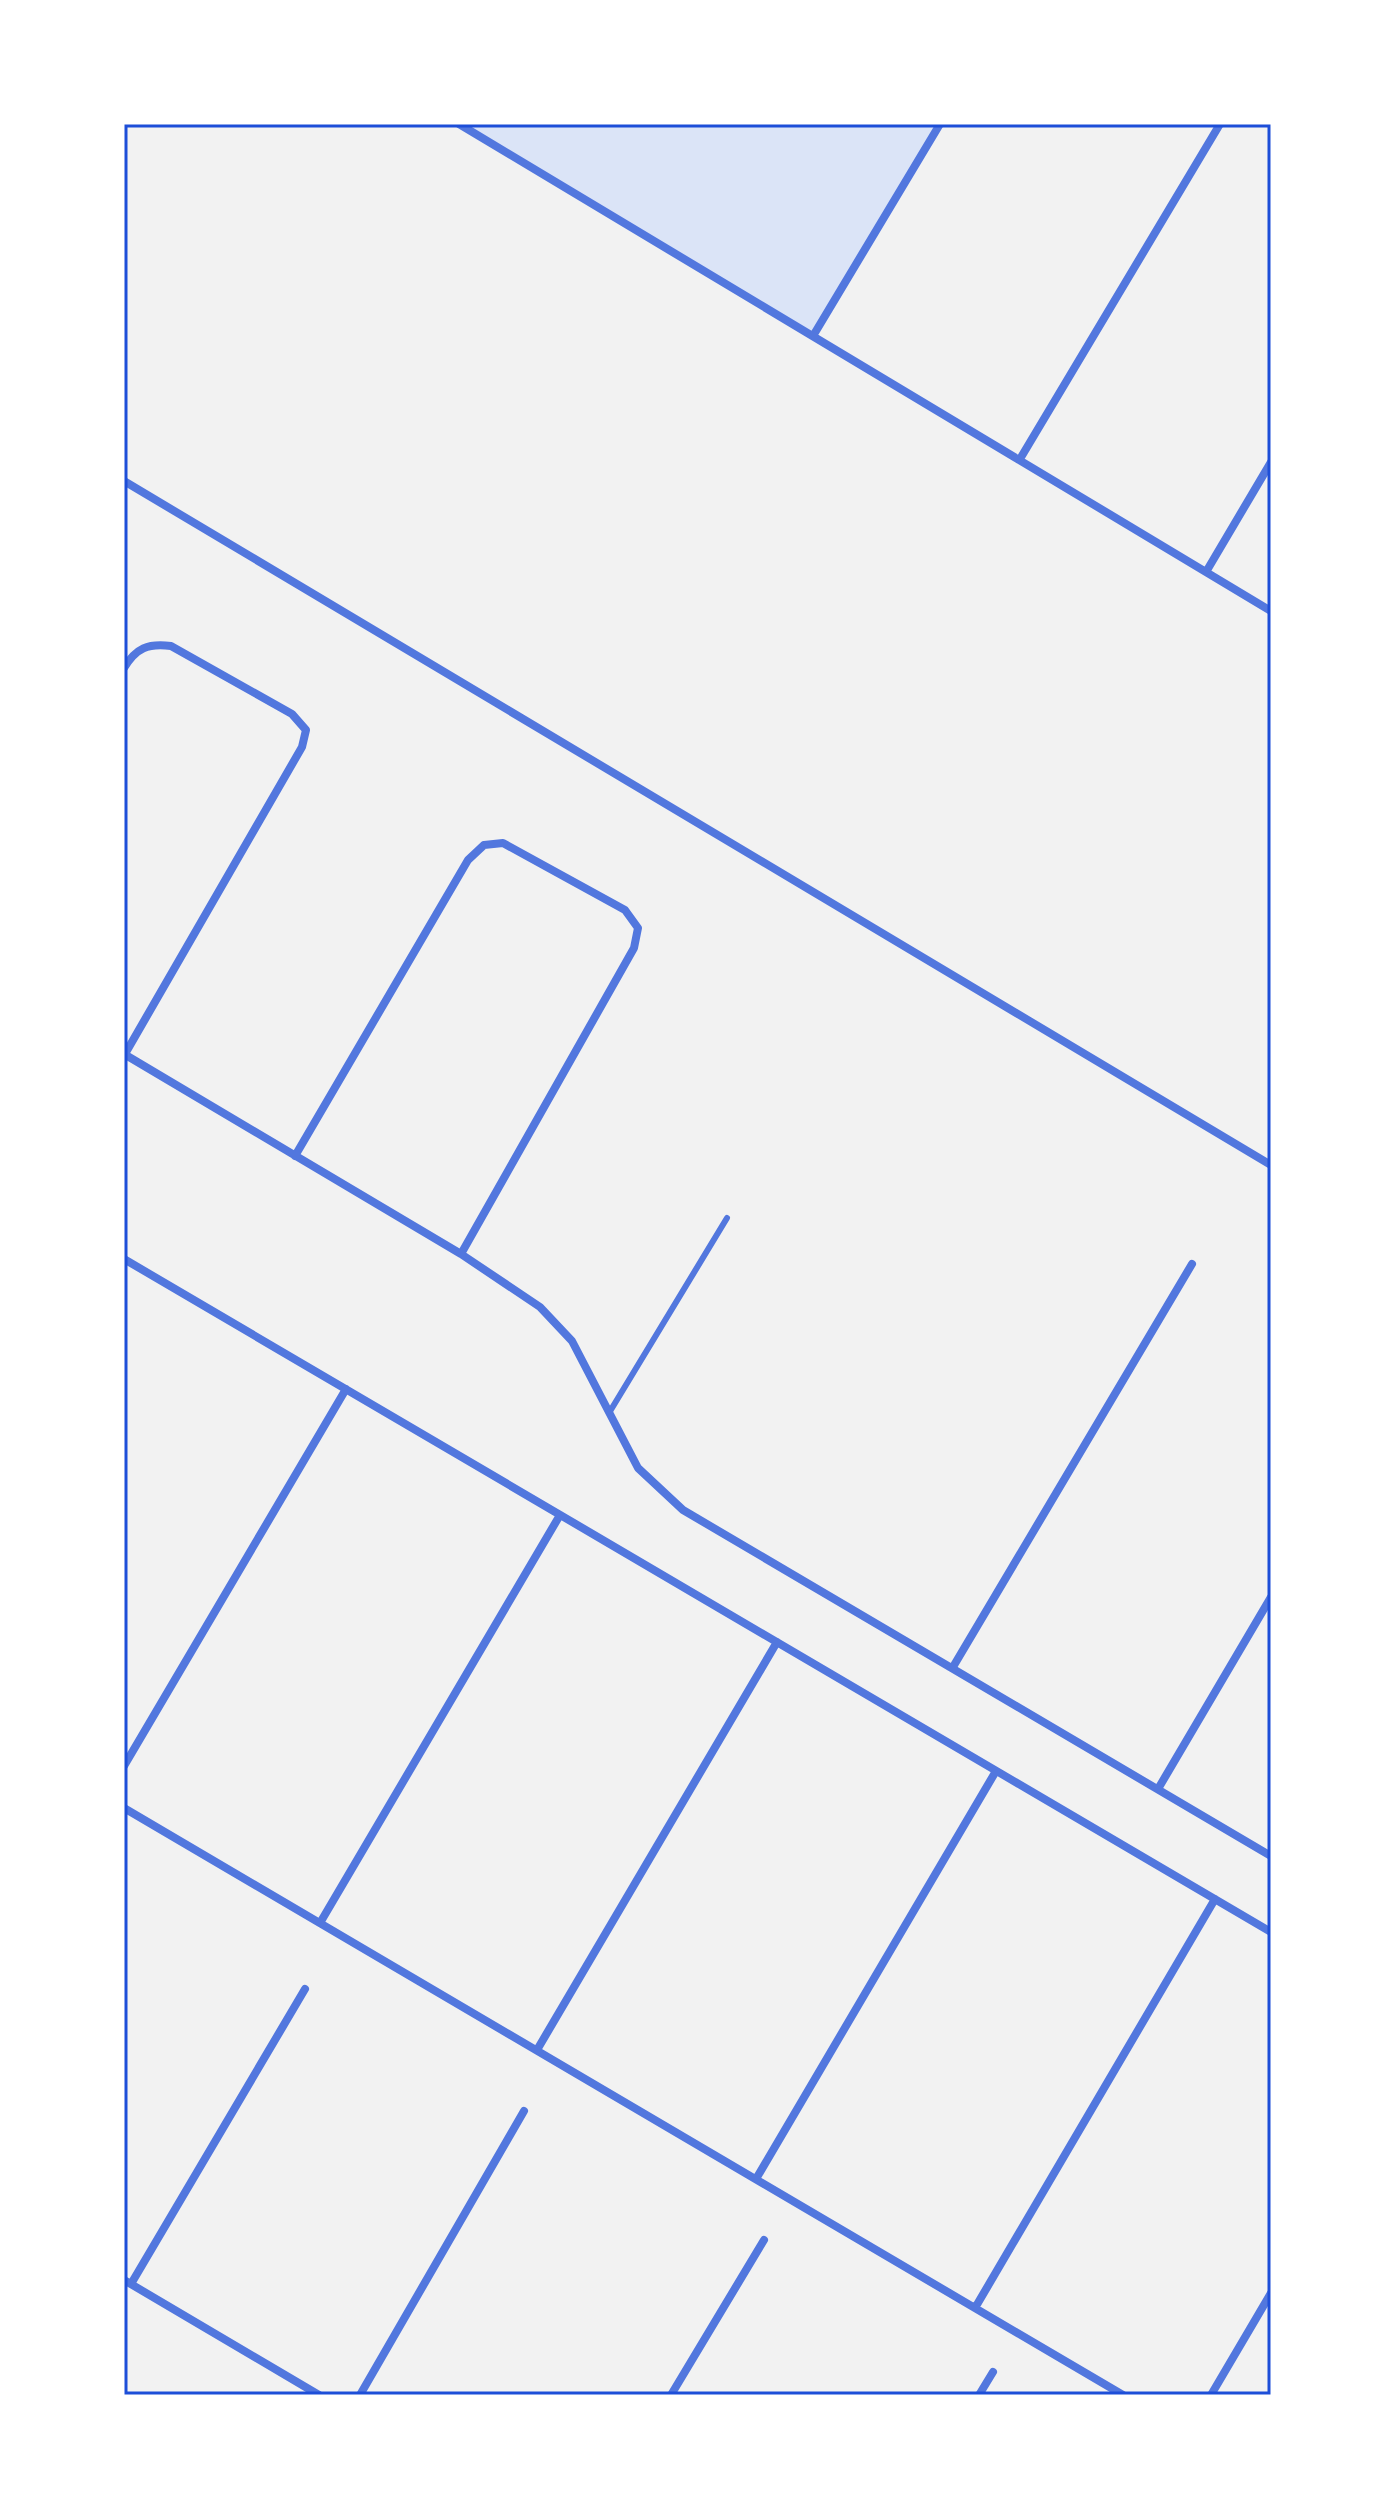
<svg xmlns="http://www.w3.org/2000/svg" width="1395" height="2519" font-family="Lora,serif">
<rect width="100%" height="100%" fill="#f2f2f2"/>
<!-- green -->
<path fill="#dbe4f7" d="M459,124H940L813,336Z"/>
<g fill="none" stroke-linecap="round" stroke-linejoin="round">
<!-- service -->
<path stroke="#5277de" stroke-width="6" d="M609,1413L727,1218"/>
<!-- minor -->
<path stroke="#5277de" stroke-width="8" d="M459,124L1271,611
M813,336L940,124
M1020,459L1220,124
M124,481L1271,1165
M1206,572L1271,462
M124,668C136,648 148,643 171,646L292,714L306,730L302,747L125,1054
M124,1054L461,1254L540,1307L572,1341L638,1468L683,1510L1271,1856
M295,1156L468,860L484,845L503,843L625,910L638,928L634,948L461,1254
M124,1259L1271,1932
M953,1667L1192,1264
M124,1766L346,1389
M1158,1789L1271,1597
M124,1808L1123,2395
M320,1923L560,1515
M537,2050L777,1642
M756,2179L996,1771
M124,2280L319,2395
M131,2284L305,1989
M975,2308L1215,1899
M360,2395L524,2111
M671,2395L764,2240
M979,2395L993,2372
M1211,2395L1271,2293"/>
</g>
<!-- border -->
<rect width="1395" height="2519" fill="none" stroke="#ffffff" stroke-width="252"/>
<rect x="126" y="126" width="1143" height="2267" fill="none" stroke="#1d4ed8" stroke-width="3"/>
</svg>
